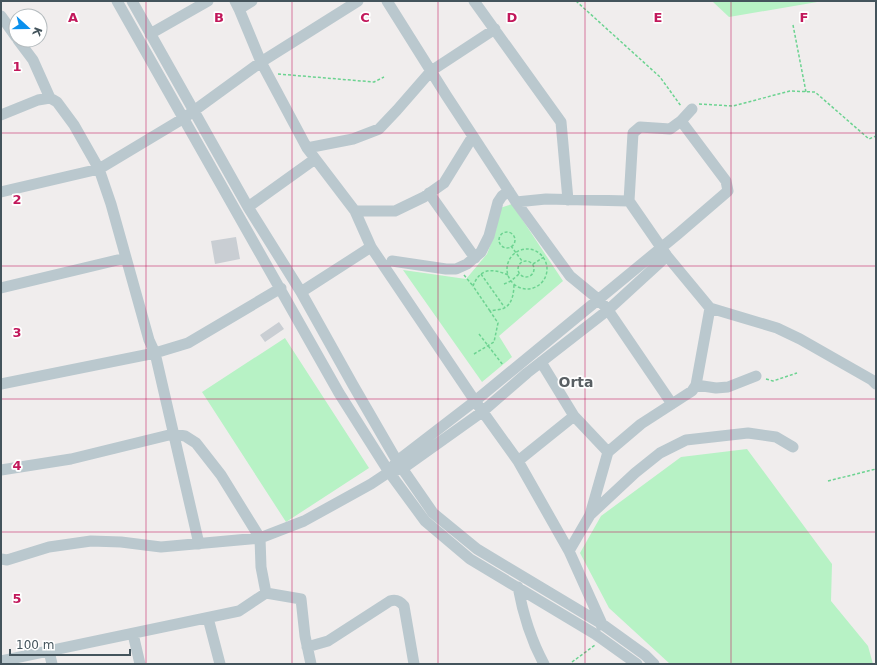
<svg xmlns="http://www.w3.org/2000/svg" width="877" height="665" font-family="'DejaVu Sans',sans-serif">
<rect width="100%" height="100%" fill="#f0eded"/>
<!-- green -->
<path fill="#b7f2c5" d="M712,1H823L729,17Z
M512,204L563,281L499,336L512,357L482,382L403,270L466,279L487,254L496,230L500,208Z
M285,338L369,468L286,522L202,392Z
M747,449L832,564L831,601L868,646L873,664H670L609,608L580,553L601,516L681,457Z"/>
<!-- building -->
<path fill="#c9ced3" d="M236,237L240,259L215,264L211,241Z
M279,322L284,329L265,342L260,335Z"/>
<g fill="none" stroke-linecap="round" stroke-linejoin="round">
<!-- path -->
<path stroke="#6cd391" stroke-width="1.5" stroke-dasharray="3 2" stroke-linecap="butt" d="M576,1L660,77L681,106
M793,25L806,92
M278,74L374,82L384,77
M699,104L733,106L790,91L815,92L869,139L876,136
M499 240a8 8 0 1 1 16 0a8 8 0 1 1-16 0Z
M511,246L522,261
M507 269a20 20 0 1 1 40 0a20 20 0 1 1-40 0Z
M518 269a8 8 0 1 1 16 0a8 8 0 1 1-16 0Z
M533,264L544,257
M481,274L505,308
M464,275L473,286
M504,284L511,281L519,274
M490,311L473,286C480,268 492,268 508,275
M479,334L503,365
M474,354L494,342L498,323L490,311C494,310 502,310 506,307C513,302 514,291 514,283
M766,379L773,381L797,373
M828,481L876,469
M572,662L595,645"/>
<!-- minor -->
<path stroke="#bac8ce" stroke-width="11" d="M117,1L339,393L389,472L425,521L470,559L595,634L637,664
M132,1L248,207L301,292L353,385L397,461L433,513L477,549L602,624L645,655L654,664
M235,1L239,9L261,62L307,148L355,211L371,247L475,401L518,461L569,551
M387,1L446,95L516,202L570,276L598,299L608,310L672,404
M474,1L561,122L568,200
M239,9L252,1
M1,16L16,37
M150,34L208,1
M18,40L33,60L50,98
M1,115L38,100L50,98L57,102L74,125L99,169L111,204L149,340L155,353L199,544
M307,148L353,139L379,129L397,110L431,71L495,29
M1,192L99,169L184,118L261,62L358,1
M429,193L475,258
M629,201L633,133L640,127L670,129L681,121
M516,202L546,199L629,201L667,256L710,308L777,328L800,339L872,380L876,384
M248,207L315,159
M355,211H395L424,197L444,183L473,136
M392,261L446,269H456L467,264L481,252L489,236L498,202L502,196L509,191
M1,288L126,258
M301,292L371,247
M541,362L574,416L608,452
M1,384L155,353L188,343L281,288
M696,385L716,388L728,387L756,376
M518,461L574,416
M1,470L71,459L173,434L185,436L196,443L221,475L260,538L261,567L266,593L301,599L305,636L311,664
M396,470L402,469L482,412L527,373L608,310L667,256
M590,515L635,473L660,453L686,440L748,433L776,437L793,447
M1,559L7,560L49,547L91,541L121,542L161,547L260,538L304,521L371,484L389,472L397,461L475,401L678,234L728,191L726,181L681,121L692,109
M518,587C523,614 531,640 544,664
M208,618L220,664
M601,625L602,624L569,551L590,515L608,452L641,424L692,391L696,385L710,308
M133,634L140,664
M307,647L328,641L390,601C396,599 400,601 404,606L414,664
M49,651L52,664
M1,661L239,611L266,593"/>
</g>
<!-- grid -->
<path fill="none" stroke="#c2185b" stroke-width="1" stroke-opacity="0.55" d="M146,1V664M292,1V664M438,1V664M585,1V664M731,1V664M1,133H876M1,266H876M1,399H876M1,532H876"/>
<g text-anchor="middle" dominant-baseline="central" stroke-width="3.5" stroke-linejoin="round" paint-order="stroke">
<!-- district labels -->
<g font-size="14" font-weight="bold" fill="#595f63" stroke="#fff">
<text x="576" y="382">Orta</text>
</g>
</g>
<g font-size="13" text-anchor="middle" font-weight="bold" fill="#c2185b" stroke="#fff" stroke-width="3.5" stroke-linejoin="round" paint-order="stroke">
<text x="73" y="22">A</text>
<text x="219" y="22">B</text>
<text x="365" y="22">C</text>
<text x="512" y="22">D</text>
<text x="658" y="22">E</text>
<text x="804" y="22">F</text>
<text x="17" y="71">1</text>
<text x="17" y="204">2</text>
<text x="17" y="337">3</text>
<text x="17" y="470">4</text>
<text x="17" y="603">5</text>
</g>
<!-- border -->
<rect width="877" height="665" fill="none" stroke="#44545c" stroke-width="4"/>
<!-- north arrow -->
<g transform="translate(28 28) rotate(111)"><circle r="19" fill="#ffffff" stroke="#b4bbbe"/>
<path d="M0-3L7 15L0 10L-7 15Z" fill="#0a90ed"/>
<text y="-6" font-size="11" font-weight="bold" text-anchor="middle" fill="#44545c">K</text>
</g>
<!-- scale -->
<path d="M10 649v6h120v-6" fill="none" stroke="#44545c" stroke-width="2"/>
<text x="16" y="649" font-size="12" fill="#44545c" stroke="#ffffff" stroke-width="3" paint-order="stroke">100 m</text>
</svg>
